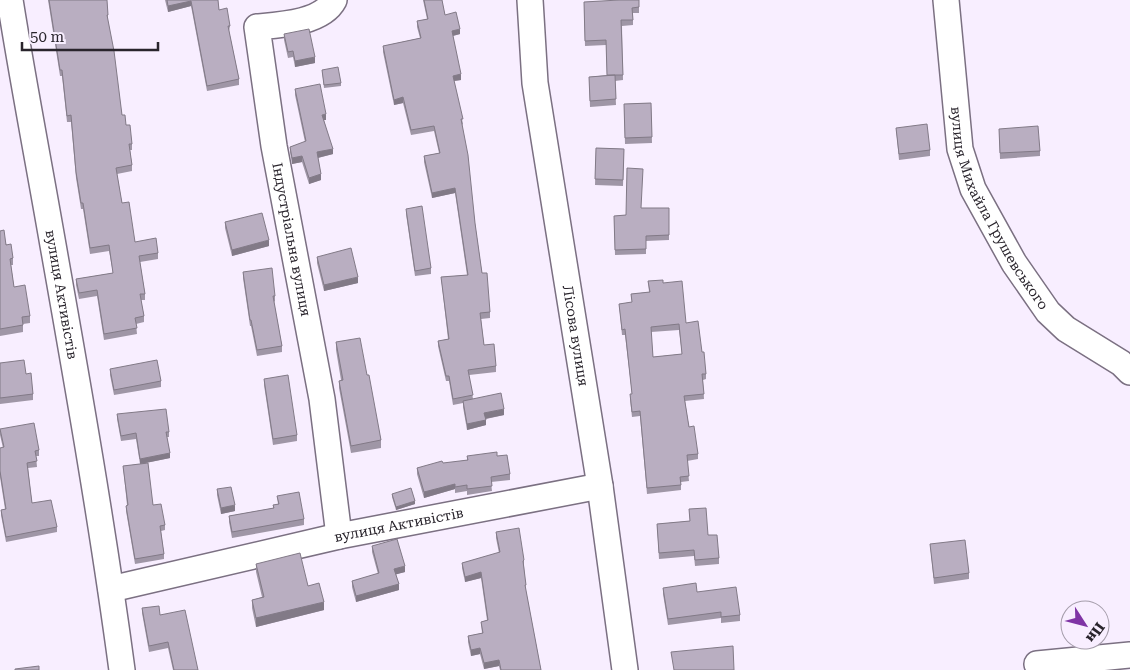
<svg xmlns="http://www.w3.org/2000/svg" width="1130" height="670" font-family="'Roboto Serif',serif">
<rect width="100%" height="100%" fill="#f8eeff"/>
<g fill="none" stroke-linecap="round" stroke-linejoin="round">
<defs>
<g id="minor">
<path id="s1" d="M10,0C23,82 39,164 53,245C78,386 103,528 122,670"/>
<path id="s2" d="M334,0C322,23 280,25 257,27L274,146L322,399L339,536"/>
<path id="s3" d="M530,0L535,83L600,486L625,670"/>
<path id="s4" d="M946,0L960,149L973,189L1014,263L1048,312L1066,329L1121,363L1130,372"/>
<path id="s5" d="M111,589L339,536L600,486"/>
<path d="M1037,664L1130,655"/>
</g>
</defs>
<!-- minor casing -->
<use href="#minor" stroke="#7b7082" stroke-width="28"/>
<!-- minor -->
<use href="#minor" stroke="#fff" stroke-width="25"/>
</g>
<!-- wall -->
<path fill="#9f96a6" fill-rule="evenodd" d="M48,0H107L108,21L122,115L126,125L132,144V150H130L132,165V171L117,174L122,203L135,242L158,253V259L140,262L145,294V300H141L144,316V322L136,324L137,334L104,340L97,296L79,299L76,285V279L113,273L109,251L90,254L83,209H81L76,178L71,122H67L62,76H60Z
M165,0H218L219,10L230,26L229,31L239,79V85L207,91L191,6L168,12Z
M423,0H442L445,15L460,34L453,36L461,80L454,81L463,124L462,125L475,223L482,273L490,312V318L481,319L484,345L496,366V372L469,375L473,399L504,415L486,419V425L467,430L463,407V403L453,405L449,381H446L438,346V341L448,339L441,277L467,275L455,193L432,198L424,162V156L439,153L434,131L411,135L403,103L394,105L383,52V46L420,38L417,27V21L427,19Z
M639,0V13H633V25L622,26L623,80L615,81L616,105L590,107L589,77L607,75L606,45L585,46L584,2Z
M284,34L315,63L295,67L293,57L288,58L284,40Z
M322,70L341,83V86L324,88Z
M295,89L326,120H324L333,154L318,158L321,180L309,184L302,162L292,164L290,152V147L305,142L295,95Z
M651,103L652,143L625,144L624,104Z
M896,128L930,150V156L899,160Z
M999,129L1040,151V156L1000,159Z
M596,148L624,149L623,186L595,185Z
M642,208H669V240L646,241V254L615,255L614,216L626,215Z
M406,209L431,268V274L415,276L406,214Z
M225,222L269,246L232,256L225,228Z
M0,231L13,258V265H11L14,287L30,316V323L23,324V332L0,336Z
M317,257L358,283L324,291L317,263Z
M243,272L275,296V301L274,302L282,346V352L257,356L251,326H250L243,278Z
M648,281L663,283L702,352L706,374V379L703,380L704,399L685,401L689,427L698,454V459L687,461L689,481L681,482V490L647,494L640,416L632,417L630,399V394H632L625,335H622L619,304L632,302L631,294L649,292ZM679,330L682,354L653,357L651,332Z
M336,342L367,375L381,440V448L351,453L339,388V381L341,380L336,350Z
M0,363L26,374L33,394V400L0,404Z
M110,369L161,381V387L114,395L110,375Z
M264,379L297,435V441L273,445L264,385Z
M117,414L169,432V437H167L170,458L146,463L153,505L165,525V530L161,531L164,554V559L135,564L126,511V506L127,505L123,466L140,464L136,439L121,441L117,419Z
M0,429L39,450V456H36L37,467L28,468L32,503L57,527V532L6,542L1,515V510L5,509L0,477V448H3L0,435Z
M467,456H497L510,474V480L491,482L492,491L467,495V491L455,493V489L424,498L417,474V468L467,460Z
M217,489L235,511L221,514L217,495Z
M392,494L415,504L396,510L392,497Z
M277,496L304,519V525L232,538L229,522V516L273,508V505L278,504Z
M689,509L708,535L719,558V564L695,566L694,556L659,559L657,524L690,521Z
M496,532L524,560V566L526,591L541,670H500L499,666L484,669L480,654L471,656L468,642V636L482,633L481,622L487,620L481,578L465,582L462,568V563L499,553L496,538Z
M930,544L969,573V579L934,584Z
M372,546L405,572L396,574L399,590L356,602L352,587V581L378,574L372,552Z
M256,564L308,586L324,610L256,627L252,608V600L262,597L256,572Z
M663,588L697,592L740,615V621L721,623V618L668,625L663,594Z
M142,608L160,615L198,670H173L168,648L149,652L142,613Z"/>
<!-- shaded-wall -->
<path fill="#827a87" d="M191,1V6L168,12V6Z
M460,29V34L452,36V31Z
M315,57V63L295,67V61Z
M461,74V80L453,81V76Z
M403,97V103L394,105V100Z
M326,114V120H322V115Z
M333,149V154L317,158V152Z
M302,156V162L292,164V158Z
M321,174V180L309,184V178Z
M455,188V193L432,198V193Z
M269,240V246L232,256V250Z
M358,277V283L324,291V285Z
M504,409V415L484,419V413Z
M486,420V425L467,430V424Z
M170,453V458L140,464V459Z
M455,484V489L424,498V492Z
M415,501V504L396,510V507Z
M235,505V511L221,514V508Z
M405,566V572L394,575V569Z
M481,572V578L465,582V577Z
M399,584V590L356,602V596Z
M324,602V610L256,627V618Z
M480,648V654L471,656V650Z
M499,660V666L484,669V663Z"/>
<!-- building -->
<path fill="#b9aec1" stroke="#827a87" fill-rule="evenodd" d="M49,0H107L108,15H107L114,51L122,115H125L126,125H130L132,144H129L132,165L116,168L122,203L129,202L135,242L156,238L158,253L139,256L145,294H140L144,316L135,318L137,328L104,334L97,290L79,293L76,279L113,273L109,245L90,248L83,203H81L76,172L71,115L67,116L62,70H60Z
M167,0H218L219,10L227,8L230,26H228L239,79L207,86L191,1L168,6Z
M424,0H442L445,15L456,12L460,29L452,31L461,74L453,76L463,119H461L468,155L475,223L482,273H487L490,312L480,313L484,345L494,344L496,366L468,370L473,395L453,399L449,376H446L438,341L449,339L441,277L468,275L455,188L432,193L424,156L440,153L434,126L411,130L403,97L394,100L383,46L421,38L417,21L428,19Z
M619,0H639V7L632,8L633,20H621L623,75H607L606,40L585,41L584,2Z
M309,29L315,57L295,61L293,51L288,52L284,34Z
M338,67L341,83L324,85L322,70Z
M615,75L616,99L590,101L589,77Z
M320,84L326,114L322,115L333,149L317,152L321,174L309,178L302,156L292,158L290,147L306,141L295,89Z
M651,103L652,137L625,138L624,104Z
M927,124L930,150L899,154L896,128Z
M1038,126L1040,151L1000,153L999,129Z
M596,148L624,149L623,180L595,179Z
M627,168L643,169L641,208H669V235L646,236V249L615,250L614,216L626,215Z
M422,206L431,268L415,271L406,209Z
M262,213L269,240L232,250L225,222Z
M4,230L6,245L11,244L13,258L10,259L14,287L25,285L30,316L22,317L23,325L0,329V231Z
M351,248L358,277L324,285L317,257Z
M272,268L275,296H273L282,346L257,350L251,320H250L243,272Z
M663,280V283L682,281L686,323L698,321L702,352H704L706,374H702L704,394L684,396L689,427L694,426L698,454L687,455L689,476L680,477L681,485L647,488L640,411L632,412L630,394H632L625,329L622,330L619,304L632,302L631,294L650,292L648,281ZM679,324L682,354L653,357L651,327Z
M360,338L367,375H369L381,440L351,446L339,381L343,380L336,342Z
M24,360L26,374L31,373L33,394L0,398V363Z
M157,360L161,381L114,390L110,369Z
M288,375L297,435L273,439L264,379Z
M501,393L504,409L484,413L486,420L467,424L463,401Z
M166,409L169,432H166L170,453L140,459L136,433L121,436L117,414Z
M34,423L39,450L35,451L37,461L27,463L32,503L51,500L57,527L6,537L1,510L6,509L0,471V448L4,447L0,429Z
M497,452V456L507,455L510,474L491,477L492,486L467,489V485L455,487V484L424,492L417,468L442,461L443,463L468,460L467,456Z
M148,463L153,505L161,504L165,525L160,526L164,554L135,559L126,506L128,505L123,466Z
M231,487L235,505L221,508L217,489Z
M411,488L415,501L396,507L392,494Z
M299,492L304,519L232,532L229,516L274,508L273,505L279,504L277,496Z
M706,508L708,535H717L719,558L695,560L694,550L659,553L657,524L690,521L689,509Z
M519,528L524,560L523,561L526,585H525L541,670H501L499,660L484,663L480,648L471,650L468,636L483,633L481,622L488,620L481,572L465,577L462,563L500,552L496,532Z
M397,539L405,566L394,569L399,584L356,596L352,581L379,573L372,546Z
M965,540L969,573L934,578L930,544Z
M300,553L308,586L319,583L324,602L256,618L252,600L264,597L256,564Z
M696,583L697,592L736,587L740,615L721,617V612L668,619L663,588Z
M159,606L160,615L185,610L198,670H174L168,642L149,646L142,608Z
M733,646L734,670H674L671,652Z
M39,666V670H15V669Z"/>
<g text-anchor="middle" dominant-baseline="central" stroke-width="4.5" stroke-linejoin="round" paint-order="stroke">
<!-- street labels -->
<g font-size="14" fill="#29242c" stroke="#f8eeff">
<text stroke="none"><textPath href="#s4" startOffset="219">вулиця Михайла Грушевського</textPath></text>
<text stroke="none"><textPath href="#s2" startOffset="300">Індустріальна вулиця</textPath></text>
<text stroke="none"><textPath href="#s1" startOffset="299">вулиця Активістів</textPath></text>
<text stroke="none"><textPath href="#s3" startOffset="339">Лісова вулиця</textPath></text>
<text stroke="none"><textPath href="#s5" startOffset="295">вулиця Активістів</textPath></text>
</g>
</g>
<!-- north arrow -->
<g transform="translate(1085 625) rotate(126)"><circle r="24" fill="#f8eeff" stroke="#a59dab"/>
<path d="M0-4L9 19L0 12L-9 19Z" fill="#7f34a5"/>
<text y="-8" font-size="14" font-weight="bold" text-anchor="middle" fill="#29242c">Пн</text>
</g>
<!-- scale -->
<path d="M22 42v8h136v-8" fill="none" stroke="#29242c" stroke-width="2.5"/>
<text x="30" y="42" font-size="15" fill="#29242c" stroke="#f8eeff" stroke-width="4" paint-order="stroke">50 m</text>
</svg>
